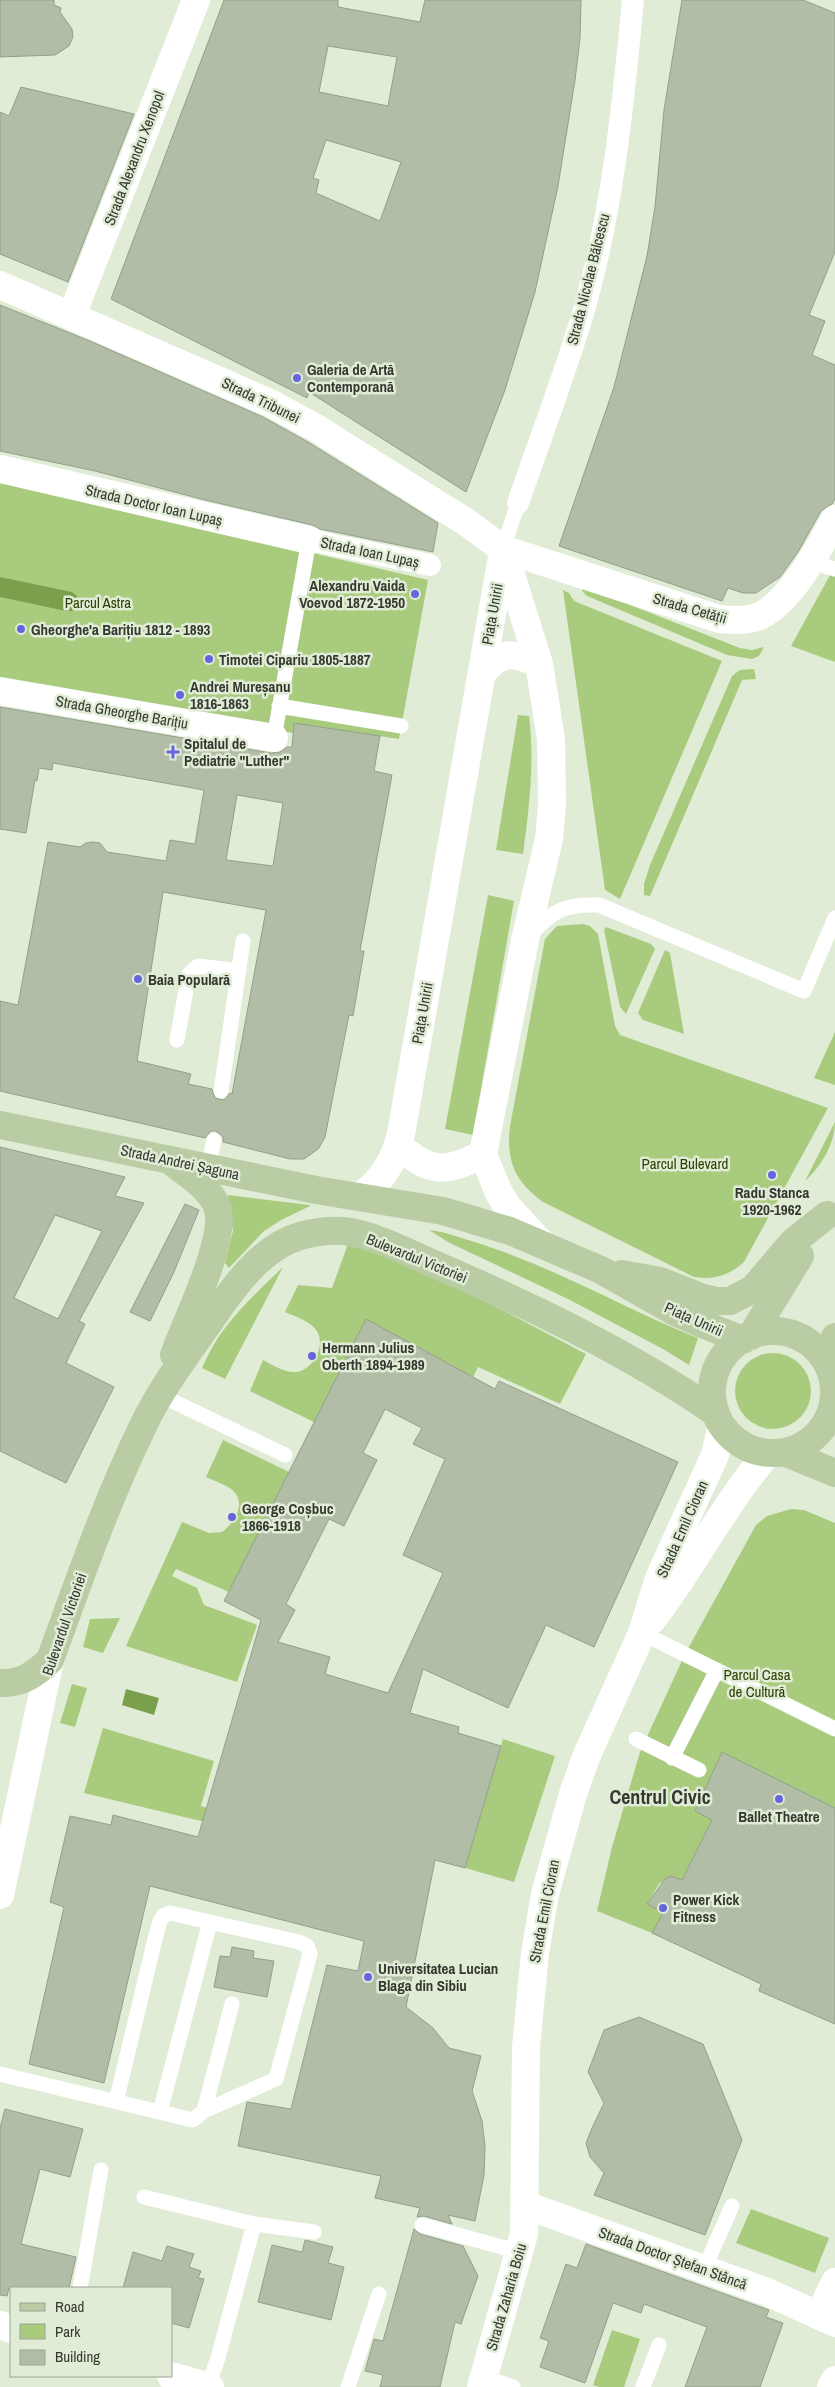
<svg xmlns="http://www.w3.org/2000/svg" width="835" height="2387" font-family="'Archivo Narrow',sans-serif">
<rect width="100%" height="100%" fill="#e1ecd6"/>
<!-- green -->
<path fill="#a8cb7e" d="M0,480L428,580L399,739L294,723L293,733L0,684Z
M835,566V662L791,646Z
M584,587L740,648L752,650L764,647L759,656L752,659L727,655L587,596L582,591Z
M563,590L569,593L574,601L722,661L620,899L605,890Z
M754,669L756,679L742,680L650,896L644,895V884L650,865L732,676L740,670Z
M518,715L529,716C535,763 529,808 523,854L496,850Z
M488,895L514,901L473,1135L445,1129Z
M583,924L590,926L598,934L615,1026L620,1035L828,1108L744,1262C728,1276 714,1280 694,1277L543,1202C515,1181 506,1162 510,1126L545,939L557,926Z
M606,927L651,944L655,949L626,1014L620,1007L604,930Z
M665,950L670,953L684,1034L643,1020L638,1013Z
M835,1032V1085L814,1078Z
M835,1122C835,1143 821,1167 805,1181Z
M229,1195L309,1205L310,1206L281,1220L264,1231L229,1268L225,1263L233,1231L227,1197Z
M429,1230C447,1232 464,1239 481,1244C556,1268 625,1309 698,1338L689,1365L663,1349L568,1299L448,1242Z
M348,1244L428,1271L586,1354L560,1404L478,1367L473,1377L366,1319L314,1422L250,1391L263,1360C273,1365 284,1373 296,1372C312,1370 325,1348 318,1333C313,1322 296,1317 285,1312L298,1285L332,1288Z
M283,1267L225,1379L202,1368C220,1325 250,1299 283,1267Z
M735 1391a38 38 0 1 1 76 0a38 38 0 1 1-76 0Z
M223,1440L289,1472L229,1592L176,1569L172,1576L197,1588L204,1605L257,1625L237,1682L126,1646L182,1522L209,1533L222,1532C236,1522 249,1499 228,1487C221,1483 213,1480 206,1477Z
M791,1509L804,1510L835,1523V1808L722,1752L695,1811L712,1820L682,1880L671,1876L659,1884L647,1904L663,1913L652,1933L597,1911L612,1847L640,1752L685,1654L756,1525L767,1516Z
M120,1618L103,1653L83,1647L90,1619Z
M72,1684L87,1688L75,1727L60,1723Z
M103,1728L214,1761L201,1806L364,1851L363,1860L84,1793Z
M503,1739L555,1756L514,1882L465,1868Z
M751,2209L829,2238L815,2273L736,2243Z
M612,2330L640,2339L624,2387H599L593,2385Z"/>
<!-- water -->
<path fill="#7ba04d" d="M0,577L72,592L77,596V606L72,611H66L0,597Z
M126,1689L159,1698L154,1715L122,1705Z"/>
<!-- building -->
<path fill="#b2bda8" stroke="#949f8a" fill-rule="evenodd" d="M0,0H54V5L61,8L60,12L72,29L73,37L69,46L55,55L0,57Z
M224,0H338V7L420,22L425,0H581L580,38L575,80L558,186L535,292L505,390L466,492L309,392L307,398L111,299ZM328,46L397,57L388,106L319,92ZM326,140L401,162L380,221L316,193L319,180L313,178Z
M682,0H803L835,13V252L809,315L825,321L812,355L835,365V499L832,504L821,511L798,552L780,577L756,593H743L728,588L722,601L559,546L614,387L647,256L655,207L664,110Z
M21,87L134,114L68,282L0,254V112L9,116Z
M0,305L90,341L263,417L308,442L438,523L433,552L320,529L312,525L205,500L95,471L0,451Z
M0,707L271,753L280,752L287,747H292L294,723L380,736L374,771L392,775L360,951H364L353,1016L349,1015L325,1137L319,1148L310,1155L304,1159H290L223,1142V1137L216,1131H211L205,1138L0,1091V1001L18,1005L48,842L80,847L86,843L93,842L100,843L107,852L166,861L170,840L195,844L204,790L53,763L52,770L39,768L37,781L35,780L26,833L0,829ZM237,795L283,803L273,866L226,860ZM163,892L266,910L232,1094L230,1093L224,1100L215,1098L212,1089L188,1084L191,1074L137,1061Z
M0,1147L125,1177L115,1196L144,1203L79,1321L85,1324L66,1363L114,1387L66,1483L0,1451ZM55,1215L102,1231L58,1319L14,1298Z
M185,1204L199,1210L174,1272L150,1321L130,1312Z
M366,1319L495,1389L499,1381L678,1462L594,1647L546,1625L508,1708L423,1669L410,1713L459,1727L458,1733L501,1746L465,1868L435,1860L406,2007L433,2028L449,2048L481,2056L472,2091L482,2121L485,2146L484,2175L475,2221L448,2215L452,2224L424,2216L417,2217L420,2208L375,2198L381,2176L238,2146L247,2102L291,2109L327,1965L358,1971L364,1941L150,1886L104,2083L29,2064L64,1907L50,1902L70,1816L111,1825L113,1815L198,1837L261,1620L224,1601ZM385,1409L422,1428L413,1444L445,1459L403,1555L443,1573L388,1693L325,1674L330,1657L278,1642L295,1610L286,1604L329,1519L344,1526L377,1460L363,1453Z
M722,1752L835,1808V2024L759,1991L761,1984L652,1933L663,1913L647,1904L665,1879L671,1876L682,1880L712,1820L695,1811Z
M232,1947L254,1951L253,1958L274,1961L267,1997L214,1987L220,1956L230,1957Z
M639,2017L703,2044L742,2140L705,2235L594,2195L604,2173L590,2157L586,2143L592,2128L604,2103L588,2072L604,2030Z
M5,2109L83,2129L70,2177L40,2169L21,2244L76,2257L69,2288H9L7,2296L0,2295V2128Z
M414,2229L420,2234L463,2246L478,2276L461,2324L455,2322L440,2387H380L383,2375L365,2371L374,2339L383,2341Z
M305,2240L333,2247L328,2263L344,2267L331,2320L258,2302L272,2245L302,2252Z
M586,2244L769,2310L766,2317L783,2323L760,2387H685L707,2327L644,2304L641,2313L613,2303L585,2383L540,2367L549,2341L540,2338L566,2264L577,2268Z
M167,2246L194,2254L189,2267L201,2271L198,2278L204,2279L189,2328L171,2323V2288H123L133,2252L162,2261Z"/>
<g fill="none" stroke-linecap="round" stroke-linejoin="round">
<!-- service -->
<path stroke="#fff" stroke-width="15" d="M503,549L518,503
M810,561L835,569
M279,706L401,726
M274,738L309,540
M532,933C554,909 567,904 599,905L804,991L835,918
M177,1040L189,974L198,966L239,971
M221,1091L243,941
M208,1167L214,1140
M160,1395L285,1455
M642,1633L835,1729
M636,1739L699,1770
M672,1758L717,1670
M0,2074L193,2120L204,2111L232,2004
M116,2102L155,1939L160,1921L164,1915L170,1913L299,1942L307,1946L310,1954L276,2079L204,2111
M160,2112L210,1922
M144,2197L254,2224L218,2358L208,2386
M254,2224L314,2232
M422,2225L520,2252
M704,2269L732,2206
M80,2288L101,2170
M484,2377L513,2387
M348,2387L379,2294
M643,2387L659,2345"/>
<!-- pedestrian -->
<path stroke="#fff" stroke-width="22" d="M518,503C539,442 562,382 581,320C612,217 623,107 633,0
M309,540L430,565"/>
<!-- minor -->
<path stroke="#fff" stroke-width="28" d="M72,315L196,0
M0,469L309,540
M503,549L719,619C732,620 742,621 754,618C788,608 819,548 835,519
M0,691L274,738
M525,2205L767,2292L835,2323
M819,2315L835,2282
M0,2325L11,2329
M171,2376L210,2387
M831,2387L835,2380"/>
<!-- tertiary -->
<path stroke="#fff" stroke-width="28" d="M0,285L270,403L316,428L466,522L503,549
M503,549L539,664L551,739L552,804L549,839L525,940L483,1154L498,1191L507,1206L540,1242
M483,672C502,650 514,652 539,664
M398,1145C431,1174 445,1173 483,1154
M361,1196C383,1180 395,1160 401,1134L503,551
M652,1620C694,1566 723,1505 768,1453
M481,2387L524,2234L526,2047L535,1953L545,1894L573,1794L586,1757L642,1633L659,1578L715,1455L722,1425"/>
<!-- secondary -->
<path stroke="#fff" stroke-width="28" d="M0,1895L50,1660"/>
<!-- primary -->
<path stroke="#b9cca4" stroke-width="28" d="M0,1125L316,1190L443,1211L510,1231L601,1270L675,1312L702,1324L743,1340
M172,1162C187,1174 207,1186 216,1204C231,1233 185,1323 174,1355
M622,1274L660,1281L703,1298L717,1301H730L753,1289L793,1242L827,1215
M712 1392a61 61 0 1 1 122 0a61 61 0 1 1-122 0Z
M751,1336L800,1256
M831,1372L835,1337
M784,1452L835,1473
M0,1683C22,1684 35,1674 50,1660C79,1581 106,1502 143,1426C160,1390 185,1357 208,1324C231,1291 259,1248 300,1236C314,1232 330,1230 344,1231C375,1235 406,1252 434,1264C531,1306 629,1353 716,1413"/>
</g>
<!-- markers -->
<g fill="#6565de" stroke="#e1ecd6" stroke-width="2">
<circle cx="297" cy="378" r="5"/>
<circle cx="415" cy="594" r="5"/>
<circle cx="21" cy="629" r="5"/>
<circle cx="209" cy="659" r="5"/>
<circle cx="180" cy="695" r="5"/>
<path d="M170.5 744.5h5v5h5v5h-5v5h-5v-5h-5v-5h5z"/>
<circle cx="138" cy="979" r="5"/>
<circle cx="772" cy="1175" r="5"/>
<circle cx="312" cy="1356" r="5"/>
<circle cx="232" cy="1517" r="5"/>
<circle cx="779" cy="1799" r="5"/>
<circle cx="663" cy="1908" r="5"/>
<circle cx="368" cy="1977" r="5"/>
</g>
<g text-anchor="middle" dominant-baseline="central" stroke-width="5" stroke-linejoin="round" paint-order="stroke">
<!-- street labels -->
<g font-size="15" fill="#343830" stroke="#e1ecd6">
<text transform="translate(134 158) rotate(-69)">Strada Alexandru Xenopol</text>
<text transform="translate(588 279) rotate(-76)">Strada Nicolae Bălcescu</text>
<text transform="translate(261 400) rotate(26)">Strada Tribunei</text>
<text transform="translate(154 505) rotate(13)">Strada Doctor Ioan Lupaș</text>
<text transform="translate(370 552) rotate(12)">Strada Ioan Lupaș</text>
<text transform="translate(690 608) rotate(16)">Strada Cetății</text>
<text transform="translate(492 614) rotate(-80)">Piața Unirii</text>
<text transform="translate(122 712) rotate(10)">Strada Gheorghe Barițiu</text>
<text transform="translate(422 1013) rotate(-80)">Piața Unirii</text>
<text transform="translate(180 1162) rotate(12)">Strada Andrei Șaguna</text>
<text transform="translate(417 1258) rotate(22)">Bulevardul Victoriei</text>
<text transform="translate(694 1319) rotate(24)">Piața Unirii</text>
<text transform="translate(682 1529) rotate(-66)">Strada Emil Cioran</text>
<text transform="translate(64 1624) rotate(-71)">Bulevardul Victoriei</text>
<text transform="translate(544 1911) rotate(-79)">Strada Emil Cioran</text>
<text transform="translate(673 2258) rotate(20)">Strada Doctor Ștefan Stâncă</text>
<text transform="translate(506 2297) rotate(-74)">Strada Zaharia Boiu</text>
</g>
<!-- poi labels -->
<g font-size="15" font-weight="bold" fill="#343830" stroke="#e1ecd6" text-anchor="start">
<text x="307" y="369">Galeria de Artă<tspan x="307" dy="17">Contemporană</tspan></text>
<text x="405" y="585" text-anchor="end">Alexandru Vaida<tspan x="405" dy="17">Voevod 1872-1950</tspan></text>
<text x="31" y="629">Gheorghe'a Barițiu 1812 - 1893</text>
<text x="219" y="659">Timotei Cipariu 1805-1887</text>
<text x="190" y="686">Andrei Mureșanu<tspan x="190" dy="17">1816-1863</tspan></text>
<text x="184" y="743">Spitalul de<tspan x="184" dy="17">Pediatrie "Luther"</tspan></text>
<text x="148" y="979">Baia Populară</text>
<text x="772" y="1192" text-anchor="middle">Radu Stanca<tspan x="772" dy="17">1920-1962</tspan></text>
<text x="322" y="1347">Hermann Julius<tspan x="322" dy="17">Oberth 1894-1989</tspan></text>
<text x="242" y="1508">George Coșbuc<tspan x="242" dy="17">1866-1918</tspan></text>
<text x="779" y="1816" text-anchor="middle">Ballet Theatre</text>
<text x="673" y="1899">Power Kick<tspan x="673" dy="17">Fitness</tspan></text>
<text x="378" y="1968">Universitatea Lucian<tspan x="378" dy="17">Blaga din Sibiu</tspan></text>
</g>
<!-- park labels -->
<g font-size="15" fill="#2b4203" stroke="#e1ecd6">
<text x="98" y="602">Parcul Astra</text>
<text x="685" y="1163">Parcul Bulevard</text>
<text x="757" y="1674">Parcul Casa<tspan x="757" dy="17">de Cultură</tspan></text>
</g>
<!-- district labels -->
<g font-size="20" font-weight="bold" fill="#343830" stroke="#e1ecd6">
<text x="660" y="1796">Centrul Civic</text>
</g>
</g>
<!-- legend -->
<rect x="10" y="2287" width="162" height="90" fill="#e1ecd6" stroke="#9ca494"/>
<rect x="20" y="2303" width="25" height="8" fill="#b9cca4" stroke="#9ca494"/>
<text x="55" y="2312" font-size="15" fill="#343830">Road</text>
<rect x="20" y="2324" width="25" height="15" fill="#a8cb7e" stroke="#9ca494"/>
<text x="55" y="2337" font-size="15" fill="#343830">Park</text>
<rect x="20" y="2350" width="25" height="15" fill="#b2bda8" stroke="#9ca494"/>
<text x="55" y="2362" font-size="15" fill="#343830">Building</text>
</svg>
